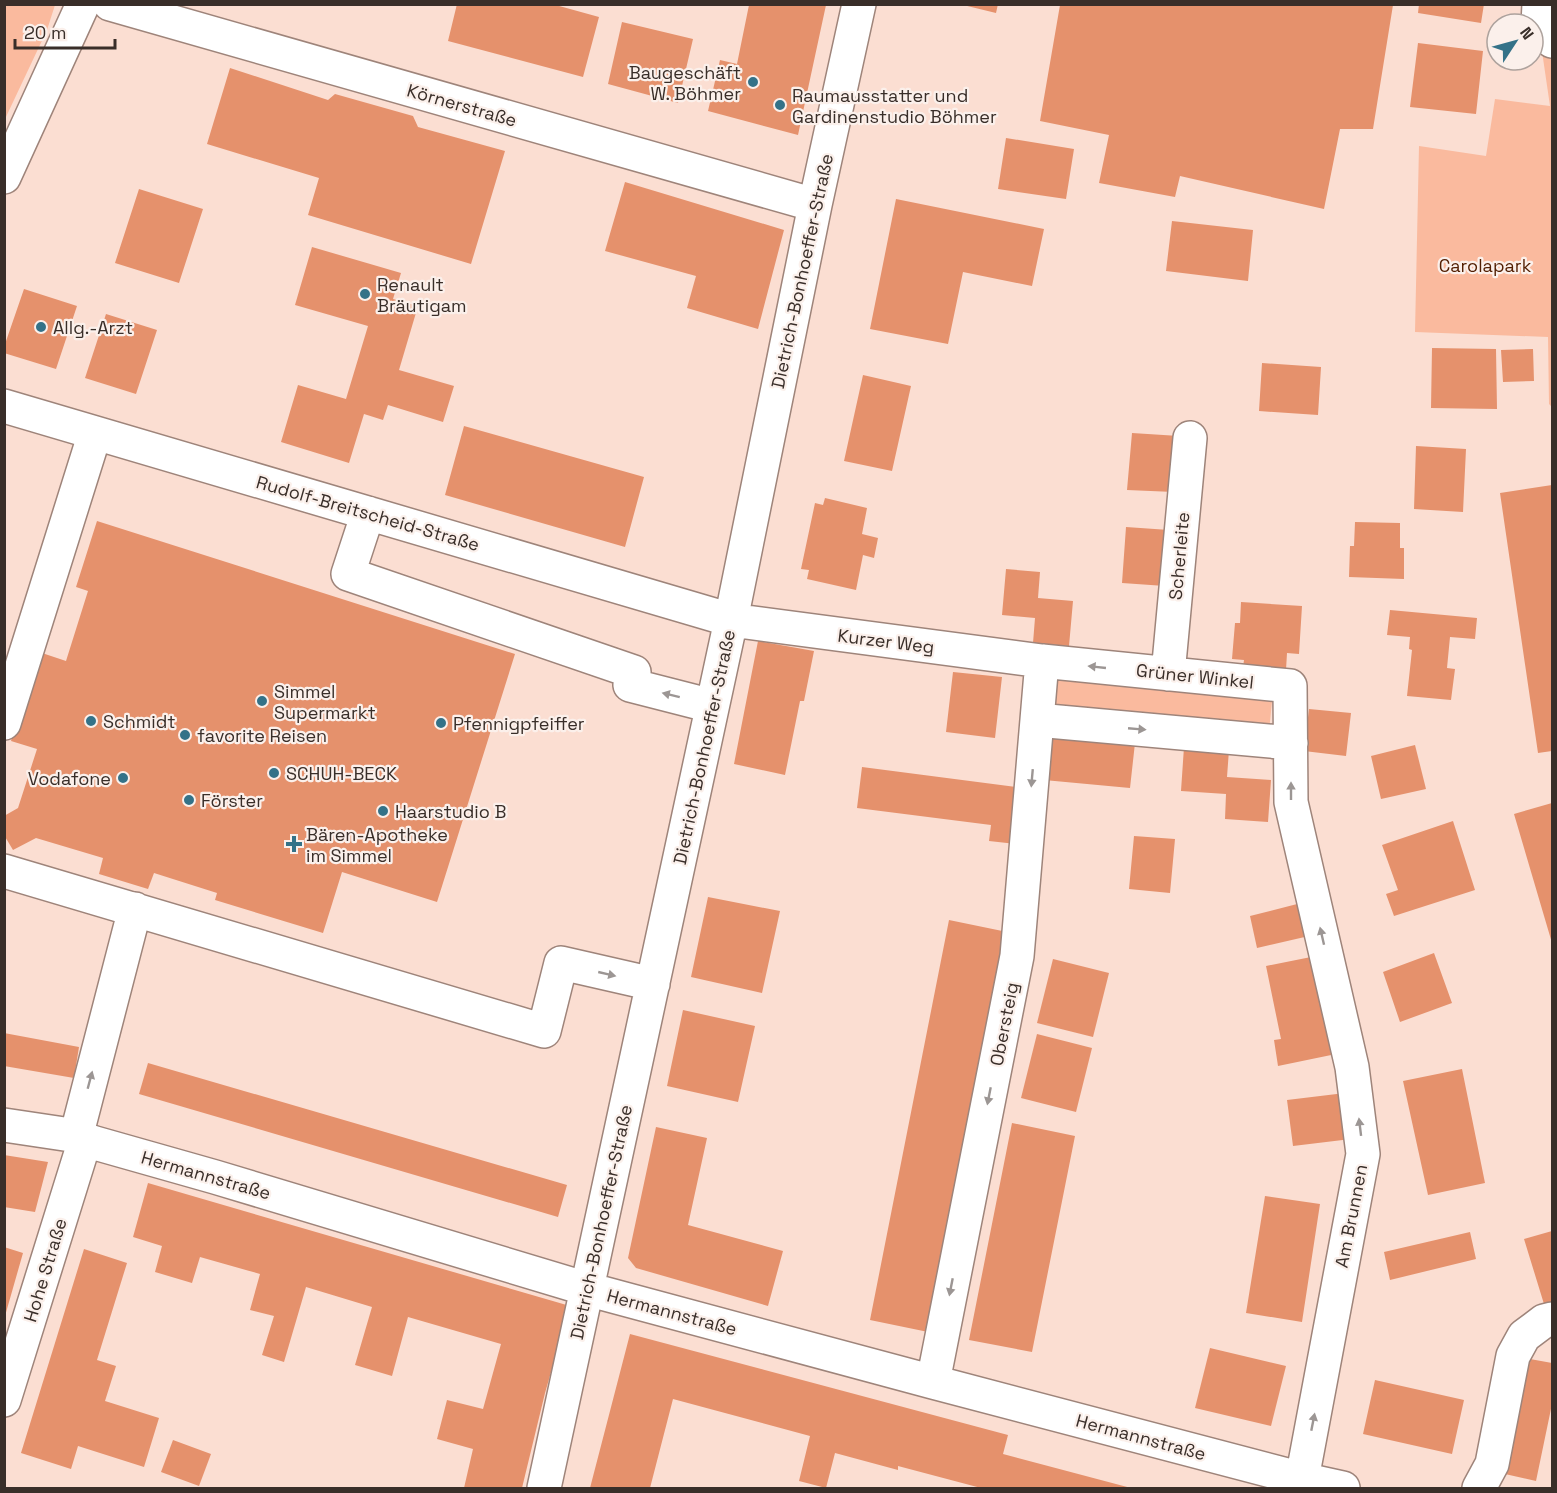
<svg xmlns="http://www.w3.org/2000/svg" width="1557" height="1493" font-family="'Space Grotesk',sans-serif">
<rect width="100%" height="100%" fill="#fbded2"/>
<!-- green -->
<path fill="#faba9e" d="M5,4L55,5L47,30L5,119Z
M1552,5V407L1549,404L1548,337L1415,332L1419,146L1486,156L1495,99L1550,106L1538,24Z
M1057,680L1272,701L1269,732L1054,711Z"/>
<!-- building -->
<path fill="#e5916c" d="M457,4H552L599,17L583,77L448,41Z
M959,4H998L996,13Z
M1419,4H1484L1481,23L1418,13Z
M749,5H826L798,135L708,111L720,60L737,64Z
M1060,5H1393L1373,129H1340L1324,209L1180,176L1175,197L1099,183L1109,135L1040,121Z
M622,22L693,39L678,103L608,84Z
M1418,43L1483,51L1476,114L1410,107Z
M230,68L328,100L335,94L413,116L418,127L505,151L471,264L308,215L319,178L207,144Z
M1006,138L1074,149L1066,199L998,189Z
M625,182L784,230L758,329L687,308L696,276L605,251Z
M139,189L203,209L179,283L115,263Z
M896,199L1044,229L1032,286L963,272L948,344L870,329Z
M1172,221L1253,230L1248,281L1166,271Z
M312,247L401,273L393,299L418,306L399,370L454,386L443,422L388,405L383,420L364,414L349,463L281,442L298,385L346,399L368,326L295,305Z
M24,289L77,306L56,369L4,353V347Z
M106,314L157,330L136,394L85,378Z
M1432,348L1496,349L1497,409L1431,408Z
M1533,349L1534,381L1503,382L1501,350Z
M1262,363L1321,367L1318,415L1259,411Z
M863,375L911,386L892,471L844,461Z
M464,426L644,477L625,547L445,495Z
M1132,433L1179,436L1174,492L1127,490Z
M1416,446L1466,449L1463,512L1414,509Z
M1552,485V751L1538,753L1500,493Z
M825,498L867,508L862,534L878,538L874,558L863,555L856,590L807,579L809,570L801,569L815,503L823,505Z
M97,521L515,654L437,902L342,872L323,933L215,900L217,893L154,873L148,889L99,874L103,858L36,838L13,850L4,835V816L18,808L37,749L11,741L39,652L66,661L88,591L76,587Z
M1355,522L1400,523V548H1404V579L1349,577L1350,546H1354Z
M1126,527L1169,530L1165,586L1122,583Z
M1006,569L1040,572L1038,598L1073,601L1069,646L1033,643L1035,618L1002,615Z
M1241,602L1302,606L1299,654L1287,653L1286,670L1243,667L1244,660L1232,659L1235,623H1240Z
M1390,610L1477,618L1475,639L1450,637L1447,668L1455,669L1451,700L1407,696L1412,650L1409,649L1410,637L1387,635Z
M758,641L814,651L804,701H800L785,775L734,764Z
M953,672L1002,677L995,738L946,732Z
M1309,709L1351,713L1346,756L1304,751Z
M1048,734L1135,743L1130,788L1044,780Z
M1415,745L1426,789L1381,799L1371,756Z
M1184,747L1229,750L1227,777L1271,780L1268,822L1225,819L1226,794L1181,791Z
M862,767L1023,788L1016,844L989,841L991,825L857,808Z
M1552,803V943L1514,814Z
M1453,821L1475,890L1394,916L1386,894L1398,890L1382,845Z
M1134,836L1175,839L1170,893L1129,889Z
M708,897L780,911L762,993L691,977Z
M1301,903L1309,936L1257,948L1250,916Z
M949,920L1012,933L933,1333L870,1320Z
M1434,953L1452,1003L1400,1022L1383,972Z
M1316,956L1336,1054L1278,1066L1274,1040L1281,1039L1266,966Z
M1053,959L1109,973L1093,1037L1037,1023Z
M683,1010L755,1026L738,1102L667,1086Z
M4,1033L79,1047L74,1078L4,1066Z
M1037,1034L1092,1048L1076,1112L1021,1098Z
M148,1063L567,1185L558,1217L139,1094Z
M1462,1069L1485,1183L1428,1195L1403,1081Z
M1345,1093L1351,1139L1293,1146L1287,1100Z
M1012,1123L1075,1136L1032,1352L969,1340Z
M656,1127L707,1138L688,1225L783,1251L768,1306L636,1268L628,1258Z
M4,1155L48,1162L35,1212L4,1207Z
M148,1183L570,1306L545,1393L522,1488H464L473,1449L437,1439L447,1400L483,1409L501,1344L408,1317L392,1376L355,1365L372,1307L306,1287L284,1362L262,1355L274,1316L250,1310L260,1274L200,1257L192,1283L155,1272L162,1246L133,1237Z
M1265,1196L1320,1204L1302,1322L1246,1313Z
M1552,1231V1302L1544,1304L1524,1239Z
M1470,1232L1476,1259L1390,1280L1384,1252Z
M4,1247L23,1253L5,1316L4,1315Z
M84,1249L127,1263L97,1360L116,1366L105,1401L159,1418L144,1467L78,1446L71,1469L21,1453Z
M630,1334L1008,1435L1003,1454L1131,1488H981L898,1466V1470L835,1453L826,1488L799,1481L810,1436L673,1399L650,1488H590Z
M1210,1348L1286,1366L1271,1426L1195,1408Z
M1530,1359L1552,1363V1404L1536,1481L1505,1474Z
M1375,1380L1464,1400L1452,1454L1363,1434Z
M173,1440L211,1454L199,1486L161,1472Z"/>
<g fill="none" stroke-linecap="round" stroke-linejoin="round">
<defs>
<path id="minor" d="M110,4L815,205
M1539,4L1538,24L1552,41
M4,177L83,4
M4,406L731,620L1042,661L1290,686L1291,802L1352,1067L1363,1154L1302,1479
M368,513L348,574L634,672L630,685L712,706
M1168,674L1190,438
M1037,720L1291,743
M4,723L95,433
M4,871L544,1031L561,963L653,984
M4,1125L71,1135L95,1143L215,1177L587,1289L933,1382L1302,1479L1343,1488
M76,1137L135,909
M933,1382L1017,956L1042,661
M4,1400L85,1140
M544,1488L731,620L815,205L859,4
M1479,1488L1492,1464L1513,1356L1524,1336L1544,1321L1552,1319"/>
</defs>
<!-- minor casing -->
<use href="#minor" stroke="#9e847a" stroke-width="36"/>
<!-- minor -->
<use href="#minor" stroke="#fff" stroke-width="33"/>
</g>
<!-- one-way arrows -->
<defs><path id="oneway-solid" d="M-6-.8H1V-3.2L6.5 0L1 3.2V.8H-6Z" transform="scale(1.5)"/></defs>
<g fill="#9c9694">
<use href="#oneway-solid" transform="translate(1097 667) rotate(-174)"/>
<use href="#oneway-solid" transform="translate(671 695) rotate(-166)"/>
<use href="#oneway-solid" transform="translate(1137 729) rotate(5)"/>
<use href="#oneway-solid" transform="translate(1032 778) rotate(95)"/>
<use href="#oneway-solid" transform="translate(1291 791) rotate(-90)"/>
<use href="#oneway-solid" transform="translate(1322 936) rotate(-103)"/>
<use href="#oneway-solid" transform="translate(607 974) rotate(13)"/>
<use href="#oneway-solid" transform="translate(90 1080) rotate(-75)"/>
<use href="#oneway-solid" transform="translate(989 1096) rotate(101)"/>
<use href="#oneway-solid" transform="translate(1360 1127) rotate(-97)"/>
<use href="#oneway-solid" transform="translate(951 1287) rotate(101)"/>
<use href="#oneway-solid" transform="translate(1313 1422) rotate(-79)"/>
</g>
<!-- markers -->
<g fill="#347288" stroke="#fbf0eb" stroke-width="2">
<circle cx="753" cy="82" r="6"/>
<circle cx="780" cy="105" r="6"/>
<circle cx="365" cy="294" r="6"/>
<circle cx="41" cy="327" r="6"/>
<circle cx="262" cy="701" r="6"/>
<circle cx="91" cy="721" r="6"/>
<circle cx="441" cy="723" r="6"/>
<circle cx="185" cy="735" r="6"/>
<circle cx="274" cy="773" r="6"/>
<circle cx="123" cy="778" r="6"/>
<circle cx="189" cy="800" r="6"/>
<circle cx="383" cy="811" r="6"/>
<path d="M291 835h6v6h6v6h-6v6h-6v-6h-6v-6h6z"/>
</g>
<g text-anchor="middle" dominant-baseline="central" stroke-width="4.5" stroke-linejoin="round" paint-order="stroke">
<!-- poi labels -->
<g font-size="18" fill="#392e29" stroke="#fbf0eb" text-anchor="start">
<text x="741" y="72" text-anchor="end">Baugeschäft<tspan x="741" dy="21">W. Böhmer</tspan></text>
<text x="792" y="95">Raumausstatter und<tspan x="792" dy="21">Gardinenstudio Böhmer</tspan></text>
<text x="377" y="284">Renault<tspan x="377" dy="21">Bräutigam</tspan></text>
<text x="53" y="327">Allg.-Arzt</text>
<text x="274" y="691">Simmel<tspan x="274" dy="21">Supermarkt</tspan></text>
<text x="103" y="721">Schmidt</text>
<text x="453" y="723">Pfennigpfeiffer</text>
<text x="197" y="735">favorite Reisen</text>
<text x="286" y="773">SCHUH-BECK</text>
<text x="111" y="778" text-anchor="end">Vodafone</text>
<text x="201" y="800">Förster</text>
<text x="395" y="811">Haarstudio B</text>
<text x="306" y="834">Bären-Apotheke<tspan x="306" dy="21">im Simmel</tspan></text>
</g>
<!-- street labels -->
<g font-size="18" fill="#392e29" stroke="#fbf0eb">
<text transform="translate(462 105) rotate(16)">Körnerstraße</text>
<text transform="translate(802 271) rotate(-78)">Dietrich-Bonhoeffer-Straße</text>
<text transform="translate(368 513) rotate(16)">Rudolf-Breitscheid-Straße</text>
<text transform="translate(1179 556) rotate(-85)">Scherleite</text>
<text transform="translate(886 641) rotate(7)">Kurzer Weg</text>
<text transform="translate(1195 676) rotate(6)">Grüner Winkel</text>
<text transform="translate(704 747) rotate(-78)">Dietrich-Bonhoeffer-Straße</text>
<text transform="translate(1004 1024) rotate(-79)">Obersteig</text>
<text transform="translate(206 1175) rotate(16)">Hermannstraße</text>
<text transform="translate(1351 1216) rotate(-79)">Am Brunnen</text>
<text transform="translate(601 1222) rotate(-78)">Dietrich-Bonhoeffer-Straße</text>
<text transform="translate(45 1270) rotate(-73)">Hohe Straße</text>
<text transform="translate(672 1312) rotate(15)">Hermannstraße</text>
<text transform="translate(1141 1437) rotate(15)">Hermannstraße</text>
</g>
<!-- park labels -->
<g font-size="18" fill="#521e02" stroke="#fbf0eb">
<text x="1485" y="265">Carolapark</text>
</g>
</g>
<!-- border -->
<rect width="1557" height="1493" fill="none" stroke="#392e29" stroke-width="12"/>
<!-- north arrow -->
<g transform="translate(1515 42) rotate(54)"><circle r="28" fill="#fbf0eb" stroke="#ada29d" stroke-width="1.5"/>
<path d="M0-4.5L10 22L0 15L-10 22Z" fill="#347288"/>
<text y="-9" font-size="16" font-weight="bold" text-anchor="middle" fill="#392e29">N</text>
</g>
<!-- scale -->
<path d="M15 39v9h100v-9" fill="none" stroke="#392e29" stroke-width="3"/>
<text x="24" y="39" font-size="18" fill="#392e29" stroke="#fbf0eb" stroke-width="4.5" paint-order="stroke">20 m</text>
</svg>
